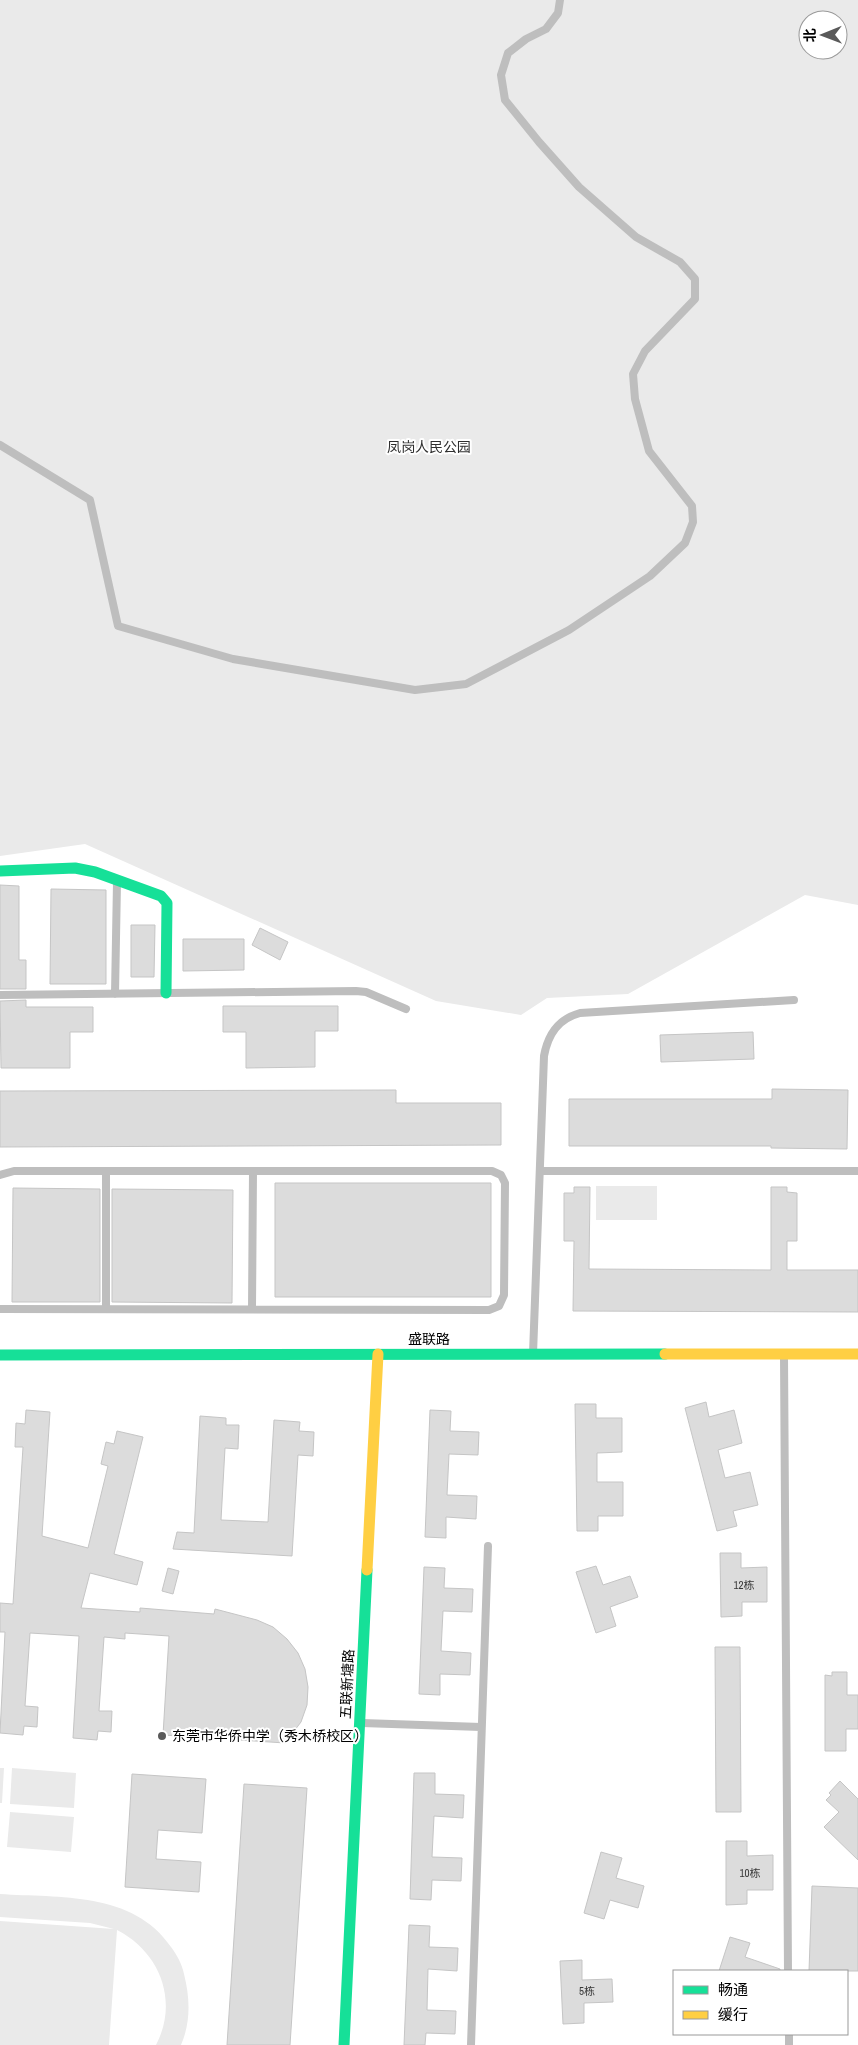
<svg xmlns="http://www.w3.org/2000/svg" width="858" height="2045" font-family="'Archivo Narrow','Noto Sans SC',sans-serif">
<rect width="100%" height="100%" fill="#fff"/>
<!-- green -->
<path fill="#eaeaea" fill-rule="evenodd" d="M0,0H858V905L805,895L628,994L547,998L521,1015L436,1001L85,844L0,856ZM808,20H838V50H808Z
M596,1186H657V1220H596Z
M0,1768H4L2,1803H0Z
M12,1768L76,1773L74,1808L10,1804Z
M10,1812L74,1817L71,1852L7,1847Z
M0,1894C59,1898 133,1891 171,1947C177,1955 182,1964 184,1974C190,1998 191,2022 181,2045H156C179,2001 160,1952 117,1930L109,2045H0V1921L114,1929L90,1923L0,1917Z"/>
<!-- building -->
<path fill="#dcdcdc" stroke="#c5c5c5" d="M0,885L19,886V960H26V989H0Z
M51,889L106,890V984H50Z
M131,925H155L154,977H131Z
M260,928L288,942L280,960L252,945Z
M183,939H244V970L183,971Z
M26,1000V1007H93V1032H70V1068H1L0,1001Z
M223,1006H338V1031H315V1067L246,1068V1032H223Z
M753,1032L754,1059L661,1062L660,1035Z
M772,1089L848,1090L847,1149L771,1148V1146H569V1099H772Z
M396,1090V1103H501V1145L0,1147V1091Z
M275,1183H491V1297H275Z
M574,1187H590L589,1269L771,1270V1187H787V1192L797,1193V1241H787V1270H858V1312L573,1311L574,1241H564V1193H574Z
M13,1188L100,1189V1302H12Z
M112,1189L233,1190L232,1303L112,1302Z
M706,1402L709,1417L734,1410L742,1443L718,1450L725,1478L750,1472L758,1505L733,1511L737,1526L717,1531L685,1408Z
M575,1404H596V1418H622V1452L597,1453V1482H623V1516H598V1531H577Z
M26,1410L50,1412L42,1536L88,1548L108,1466L101,1464L106,1442L114,1444L117,1431L143,1437L114,1554L143,1562L137,1585L90,1573L81,1608L140,1612V1608L214,1614L215,1609L257,1620L273,1627L287,1639L298,1653L305,1669L308,1687L307,1705L301,1722L285,1743L163,1735L169,1636L125,1633V1639L104,1637L99,1711H112L111,1732L98,1731L97,1740L73,1738L79,1636L30,1633L25,1706L38,1707L37,1727L24,1726L23,1735L0,1733L5,1632H0V1603L13,1604L23,1447H15L16,1423L25,1424Z
M430,1410L451,1411L450,1431L479,1432L478,1455L449,1454L447,1495L477,1496L476,1519L446,1517V1538L425,1537Z
M200,1416L226,1418V1425H239L238,1449L225,1448L221,1520L268,1522L274,1420L300,1422L299,1431L314,1432L313,1456L298,1455L292,1556L173,1549L177,1532L194,1533Z
M720,1553H741V1568L767,1567V1602H742V1616L721,1617Z
M596,1566L603,1585L630,1576L638,1597L610,1607L616,1626L596,1633L576,1572Z
M424,1567L445,1568L444,1588L473,1589L472,1612L443,1611L441,1651L471,1653L470,1675L440,1674V1695L419,1694Z
M168,1568L179,1571L173,1594L162,1591Z
M715,1647H740L741,1812H716Z
M832,1672H847V1695H858V1729H846V1751H825V1675L832,1676Z
M414,1773H435V1794L464,1795L463,1818L434,1816L432,1857L462,1858L461,1881L432,1880L431,1900L410,1899Z
M132,1774L206,1779L202,1833L158,1830L156,1859L201,1862L199,1892L125,1887Z
M840,1781L858,1799V1860L824,1827L839,1812L826,1800L831,1795L829,1793Z
M244,1784L307,1788L290,2045H227Z
M726,1841H747V1856L773,1855V1890H747V1904L726,1905Z
M601,1852L622,1858L616,1878L644,1886L638,1908L610,1900L604,1919L584,1913Z
M812,1886L858,1888V1971H809Z
M409,1925L430,1926L429,1947L458,1948L457,1971L428,1969L427,2010L456,2011L455,2034L426,2033L425,2045H404Z
M730,1937L750,1943L745,1957L780,1969V1971H719Z
M582,1960V1980L612,1979L613,2002L584,2003V2023L563,2024L560,1961Z"/>
<g fill="none" stroke-linecap="round" stroke-linejoin="round">
<!-- lane -->
<path stroke="#bebebe" stroke-width="8" d="M0,445L90,500L118,626L233,659L415,690L466,684L569,630L650,576L685,543L693,522L692,506L649,451L635,399L633,374L645,351L695,299V279L680,262L636,237L579,187L539,142L505,100L501,75L508,53L526,39L546,29L558,13L560,0
M115,994L117,882
M0,995L356,991L366,992L406,1009
M540,1171H858
M0,1175L14,1171H492L501,1175L505,1183L504,1295L499,1306L489,1310L0,1309
M106,1309V1171
M252,1309L253,1171
M533,1354L544,1056C548,1034 558,1019 580,1013L794,1000
M784,1356L788,1971
M362,1723L481,1727
M789,2034V2045
M471,2045L488,1546"/>
<!-- fast -->
<path stroke="#16e098" stroke-width="11" d="M0,871L75,868L95,872L161,896L167,903L166,993
M0,1355L665,1354
M344,2045L367,1570"/>
<!-- slow -->
<path stroke="#ffcf43" stroke-width="11" d="M665,1354H858
M367,1570L378,1354"/>
</g>
<!-- markers -->
<circle fill="#595959" stroke="#fff" stroke-width="2" cx="162" cy="1736" r="5"/>
<g text-anchor="middle" dominant-baseline="central" stroke-width="4" stroke-linejoin="round" paint-order="stroke">
<!-- number labels -->
<g font-size="11" fill="#373737">
<text x="744" y="1585">12栋</text>
<text x="750" y="1873">10栋</text>
<text x="587" y="1991">5栋</text>
</g>
<!-- park labels -->
<g font-size="14" fill="#2f2f2f" stroke="#fff">
<text x="429" y="447">凤岗人民公园</text>
</g>
<!-- street labels -->
<g font-size="14" fill="#000" stroke="#fff">
<text x="429" y="1339">盛联路</text>
<text transform="translate(347 1684) rotate(-87)">五联新塘路</text>
</g>
<!-- poi labels -->
<g font-size="14" fill="#000" stroke="#fff" text-anchor="start">
<text x="172" y="1736">东莞市华侨中学（秀木桥校区）</text>
</g>
</g>
<!-- legend -->
<rect x="673" y="1970" width="175" height="65" fill="#ffffff" stroke="#999999"/>
<rect x="683" y="1986" width="25" height="8" fill="#16e098" stroke="#999999"/>
<text x="718" y="1995" font-size="15" fill="#000000">畅通</text>
<rect x="683" y="2011" width="25" height="8" fill="#ffcf43" stroke="#999999"/>
<text x="718" y="2020" font-size="15" fill="#000000">缓行</text>
<!-- north arrow -->
<g transform="translate(823 35) rotate(269)"><circle r="24" fill="#ffffff" stroke="#999999"/>
<path d="M0-4L9 19L0 12L-9 19Z" fill="#595959"/>
<text y="-8" font-size="14" font-weight="bold" text-anchor="middle" fill="#000000">北</text>
</g>
</svg>
